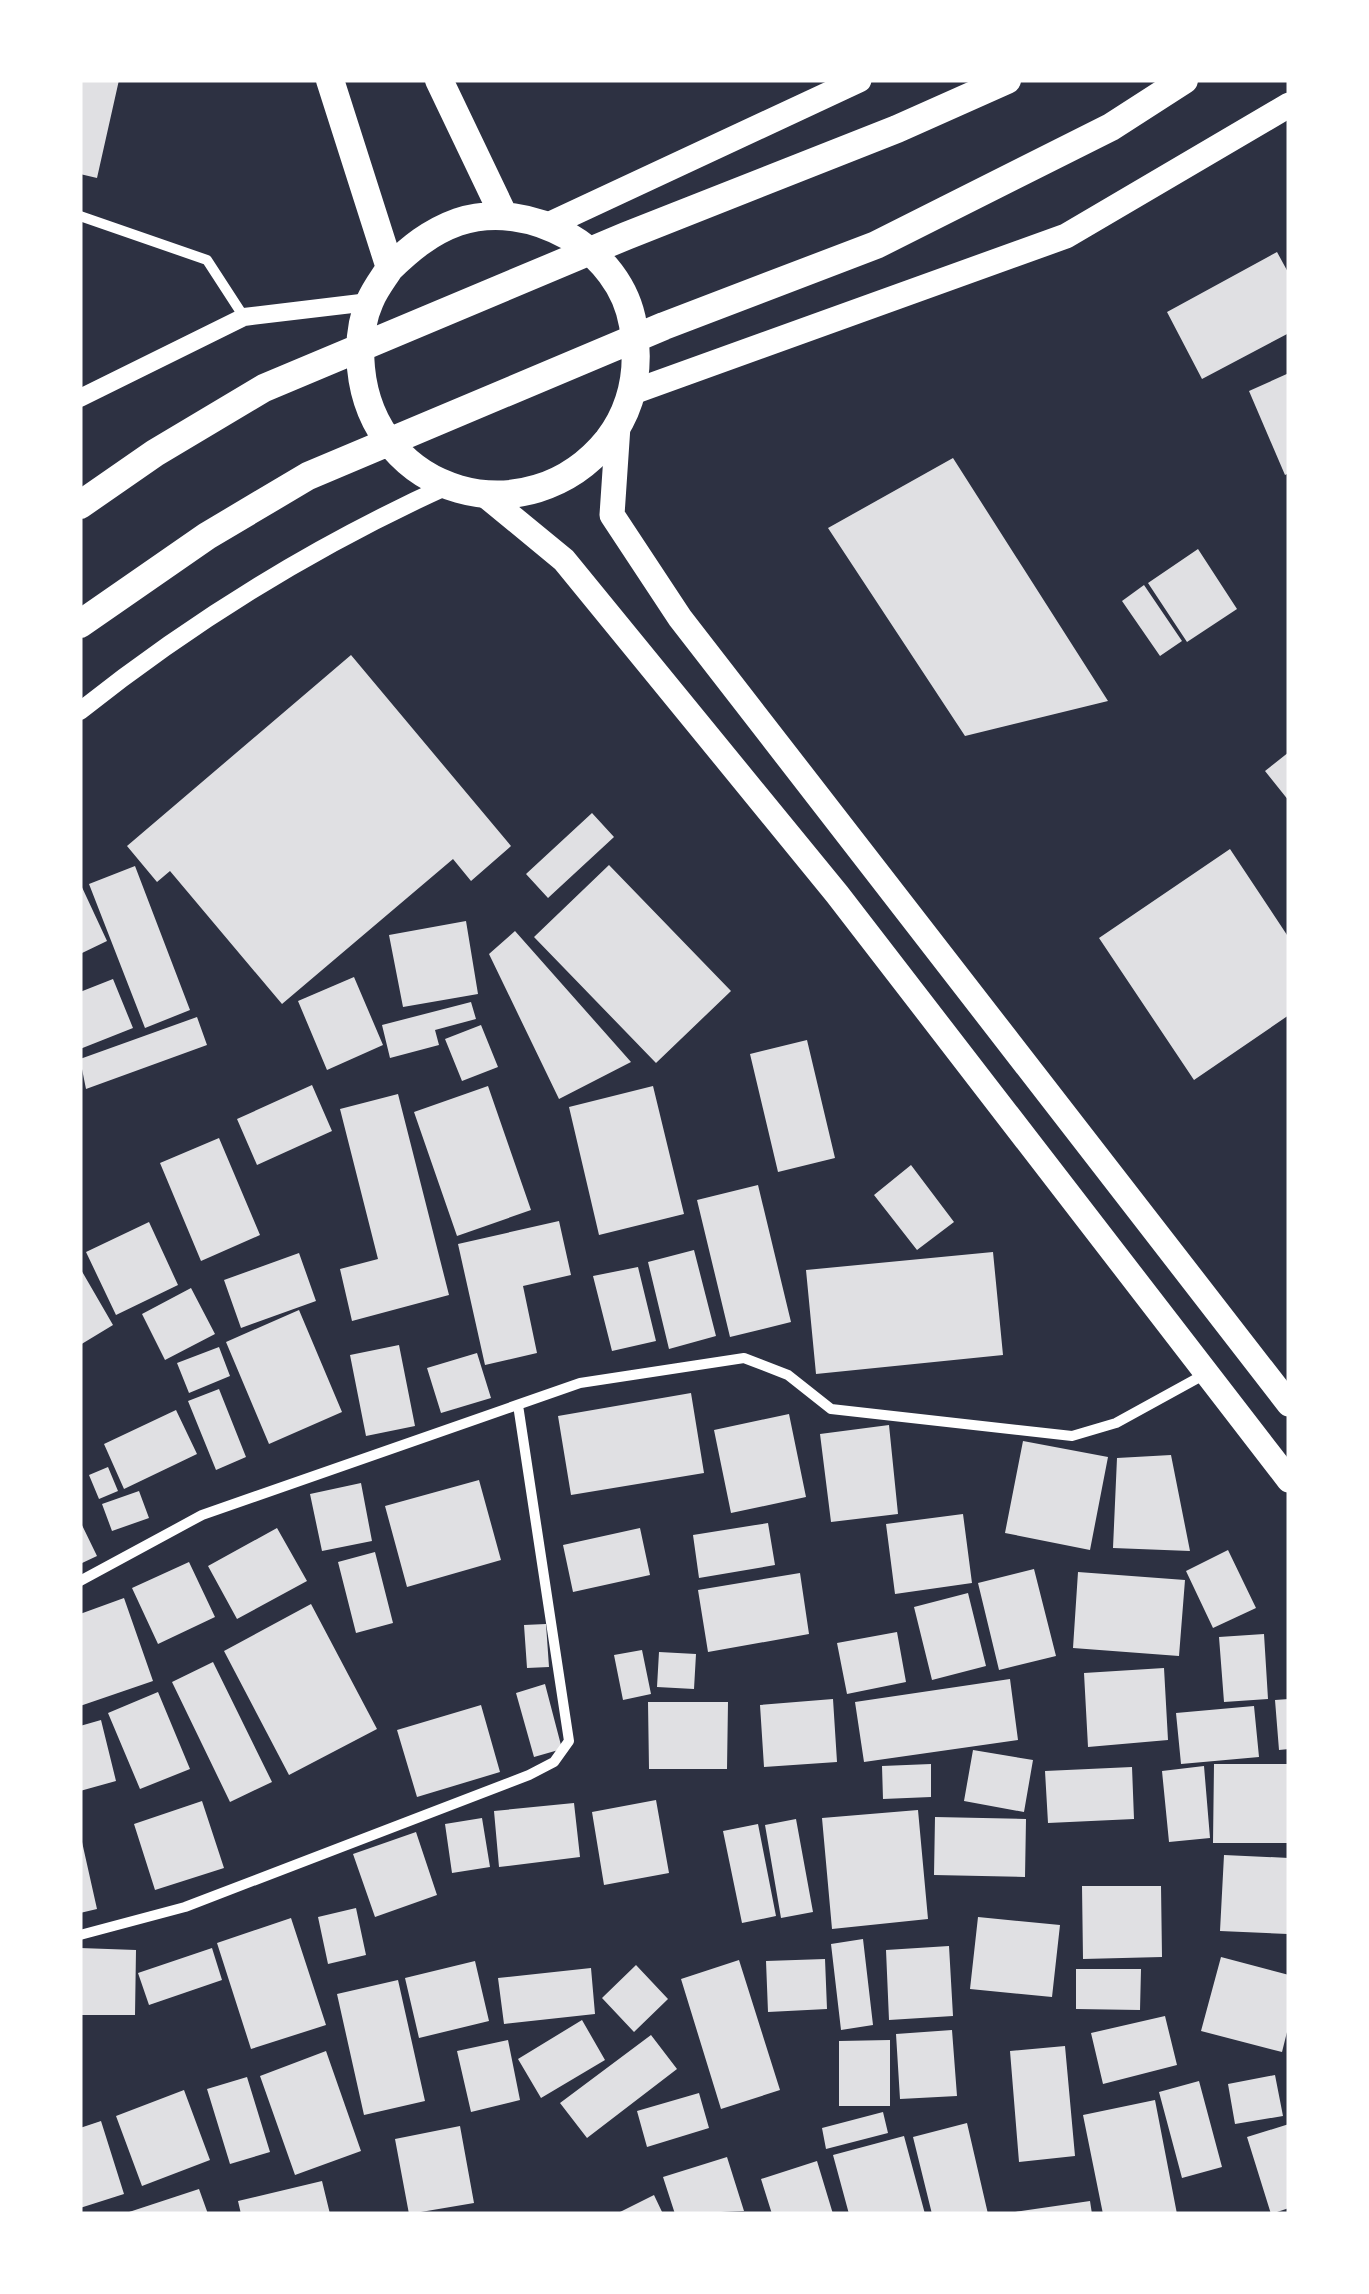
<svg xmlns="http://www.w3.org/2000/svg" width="1369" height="2294" font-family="Jost,sans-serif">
<rect width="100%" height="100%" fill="#2d3142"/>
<!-- building -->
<path fill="#e0e0e3" d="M80,80H119L97,178L80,174Z
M1277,252L1289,274V333L1202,379L1167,312Z
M1289,373V473L1285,475L1249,391Z
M953,458L1108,701L965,736L828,528Z
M1198,549L1237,609L1187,642L1148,583Z
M1144,585L1182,641L1160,656L1122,601Z
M351,655L511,846L471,881L453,859L282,1004L170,871L157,882L127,846Z
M1289,752V801L1265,771Z
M592,813L614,837L548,898L526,874Z
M1230,849L1289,938V1015L1194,1080L1099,938Z
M609,865L731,991L656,1063L534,937Z
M135,866L190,1010L145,1028L89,884Z
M80,883L107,941L80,954Z
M466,921L478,994L403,1007L389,935Z
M515,931L631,1062L559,1099L489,954Z
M354,977L383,1045L327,1070L298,1001Z
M113,979L133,1028L80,1049V992Z
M471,1002L476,1019L435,1030L439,1045L390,1058L382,1025Z
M197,1017L207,1045L86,1089L80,1059Z
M481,1025L498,1067L462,1081L445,1039Z
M807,1040L835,1158L778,1172L750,1054Z
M312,1085L332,1131L257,1165L237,1119Z
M488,1086L531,1210L457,1236L414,1112Z
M653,1086L684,1214L599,1235L569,1107Z
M398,1094L449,1295L352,1321L340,1269L378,1259L340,1109Z
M219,1138L260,1235L201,1261L160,1163Z
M911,1165L954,1222L917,1250L874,1195Z
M758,1185L791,1322L730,1337L697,1200Z
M559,1221L571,1275L523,1286L537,1353L485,1365L458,1244Z
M149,1222L178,1285L116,1315L86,1252Z
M694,1250L716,1336L669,1349L648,1262Z
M993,1252L1003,1355L816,1374L806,1270Z
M299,1253L316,1301L241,1328L224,1280Z
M638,1267L656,1341L612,1351L593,1276Z
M80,1268L113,1325L80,1345Z
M191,1288L215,1334L165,1360L142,1314Z
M299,1310L342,1412L269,1444L226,1342Z
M399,1345L415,1426L366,1436L350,1355Z
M219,1347L230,1376L189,1393L177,1363Z
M477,1353L491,1398L441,1413L427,1368Z
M219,1389L246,1457L216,1470L188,1401Z
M691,1393L704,1473L571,1495L558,1416Z
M176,1410L197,1454L124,1489L104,1444Z
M789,1414L806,1497L731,1513L714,1430Z
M889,1425L898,1514L831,1522L820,1434Z
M1023,1441L1108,1457L1090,1550L1005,1533Z
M1171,1455L1190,1551L1113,1548L1117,1458Z
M108,1467L118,1491L99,1499L89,1475Z
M479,1480L501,1560L407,1587L385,1506Z
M361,1483L372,1541L322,1551L310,1494Z
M139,1491L149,1518L112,1531L102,1504Z
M963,1514L972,1583L895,1594L886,1524Z
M80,1521L97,1556L80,1564Z
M768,1523L775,1565L699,1578L693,1535Z
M277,1528L307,1581L237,1619L208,1566Z
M640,1528L650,1575L573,1592L563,1545Z
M1228,1550L1256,1608L1213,1628L1186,1571Z
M375,1552L393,1623L356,1633L338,1562Z
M189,1562L215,1617L158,1644L132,1588Z
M1034,1569L1056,1656L999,1670L978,1583Z
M1078,1572L1185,1580L1179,1656L1073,1648Z
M800,1573L809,1634L708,1652L698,1590Z
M968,1593L986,1666L932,1680L914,1607Z
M124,1598L153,1681L80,1706V1614Z
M311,1604L377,1729L289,1775L224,1651Z
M546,1624L549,1667L527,1668L524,1625Z
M897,1632L906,1682L847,1694L837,1643Z
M1264,1634L1268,1699L1224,1702L1219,1637Z
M642,1650L651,1694L623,1700L614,1655Z
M659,1652L696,1654L694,1689L657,1687Z
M213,1662L272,1782L230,1802L172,1682Z
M1164,1668L1168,1740L1088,1747L1084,1673Z
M1010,1679L1018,1740L864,1762L855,1702Z
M545,1684L562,1749L534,1757L516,1693Z
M158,1692L190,1769L140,1789L108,1713Z
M833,1699L837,1762L764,1767L760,1705Z
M1289,1699V1749L1279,1750L1275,1700Z
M648,1702H728L727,1769H649Z
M481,1705L500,1772L417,1797L397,1730Z
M1254,1706L1259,1757L1181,1764L1176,1713Z
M101,1720L116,1781L80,1791V1726Z
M973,1750L1033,1760L1024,1812L964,1801Z
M931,1764V1797L883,1799L882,1766Z
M1214,1764H1289V1843H1213Z
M1204,1766L1210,1838L1169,1842L1162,1771Z
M1132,1767L1134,1819L1048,1823L1045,1771Z
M656,1800L669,1873L604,1885L592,1812Z
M202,1801L224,1868L155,1890L134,1824Z
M574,1803L580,1857L499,1867L494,1811Z
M918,1810L928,1919L832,1929L822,1818Z
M935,1817L1026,1819L1025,1877L934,1875Z
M482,1818L490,1867L452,1873L445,1824Z
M796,1819L813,1912L781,1918L765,1825Z
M758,1824L776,1916L742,1923L723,1831Z
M416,1832L437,1895L375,1917L353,1854Z
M80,1833L97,1909L80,1913Z
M1224,1855L1289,1858L1288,1934L1220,1931Z
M1082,1886H1161L1162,1957L1083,1959Z
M356,1908L366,1955L328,1964L318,1917Z
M978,1917L1060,1925L1052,1997L970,1989Z
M291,1918L326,2025L251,2049L217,1943Z
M863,1939L873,2025L841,2030L831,1944Z
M949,1946L953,2016L889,2020L886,1950Z
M80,1948L136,1950L135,2015H80Z
M212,1948L222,1980L149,2005L138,1973Z
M1221,1957L1289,1975V2024L1282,2052L1201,2031Z
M825,1959L827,2009L768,2012L766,1961Z
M739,1960L780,2090L721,2109L681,1979Z
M475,1961L489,2021L419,2038L405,1978Z
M636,1965L668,1999L634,2032L602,1998Z
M591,1968L595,2014L504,2024L498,1978Z
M1076,1969H1141L1140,2010L1076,2009Z
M398,1980L425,2101L364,2115L337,1994Z
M1165,2016L1177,2065L1103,2084L1091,2033Z
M582,2020L605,2060L541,2098L518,2059Z
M952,2030L957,2096L900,2099L896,2034Z
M651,2035L677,2069L587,2138L560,2103Z
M508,2040L520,2100L471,2112L457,2051Z
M890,2040V2106H839V2041Z
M1065,2046L1075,2156L1019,2162L1010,2051Z
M326,2051L361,2151L295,2175L260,2076Z
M1275,2075L1283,2116L1235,2124L1228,2084Z
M247,2077L270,2152L230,2164L207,2089Z
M1199,2081L1222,2167L1182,2178L1159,2092Z
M184,2090L210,2160L142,2186L116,2116Z
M699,2093L709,2128L647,2147L637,2111Z
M1155,2100L1177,2214H1103L1083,2115Z
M883,2112L888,2133L826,2149L822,2128Z
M101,2121L124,2194L80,2208V2128Z
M967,2123L988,2214H932L913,2137Z
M1289,2124V2208L1271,2214L1247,2137Z
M460,2126L474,2203L409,2214L395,2139Z
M904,2136L925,2214H849L833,2155Z
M727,2157L744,2211L675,2214L663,2177Z
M817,2161L833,2214H772L761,2179Z
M322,2181L330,2214H241L238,2201Z
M199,2189L208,2214H126V2213Z
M654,2195L663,2214H616Z
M1090,2201L1092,2214H1016L1015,2212Z"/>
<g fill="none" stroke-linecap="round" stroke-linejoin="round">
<!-- minor -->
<path stroke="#fff" stroke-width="10" d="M80,216L207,260L244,317
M80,1581L202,1515L580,1383L744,1358L788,1375L831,1409L1072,1436L1116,1423L1207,1373
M80,1935L185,1907L529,1775L554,1762L569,1741L518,1405"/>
<!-- tertiary -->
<path stroke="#fff" stroke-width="18" d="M80,398L244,317L369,302
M80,711C192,622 317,545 447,486"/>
<!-- primary -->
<path stroke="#fff" stroke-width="25" d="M548,225L859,80
M633,392L1066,236L1289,105
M618,426L612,515L680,618L1289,1404
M485,495L564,560L837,894L1289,1480"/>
<!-- trunk -->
<path stroke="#fff" stroke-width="28" d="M330,80L390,268C383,279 375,289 370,301C361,321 359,346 361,368C373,496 528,539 608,440C634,406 640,366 633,325C621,249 530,198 458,222C430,232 411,248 390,268
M439,80L504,216
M80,505L155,453L264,388L626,236L897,129L1007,80
M80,624L207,536L308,476L664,326L876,245L1111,127L1184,80"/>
</g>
<!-- border -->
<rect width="1369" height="2294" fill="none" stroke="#ffffff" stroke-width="165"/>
</svg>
